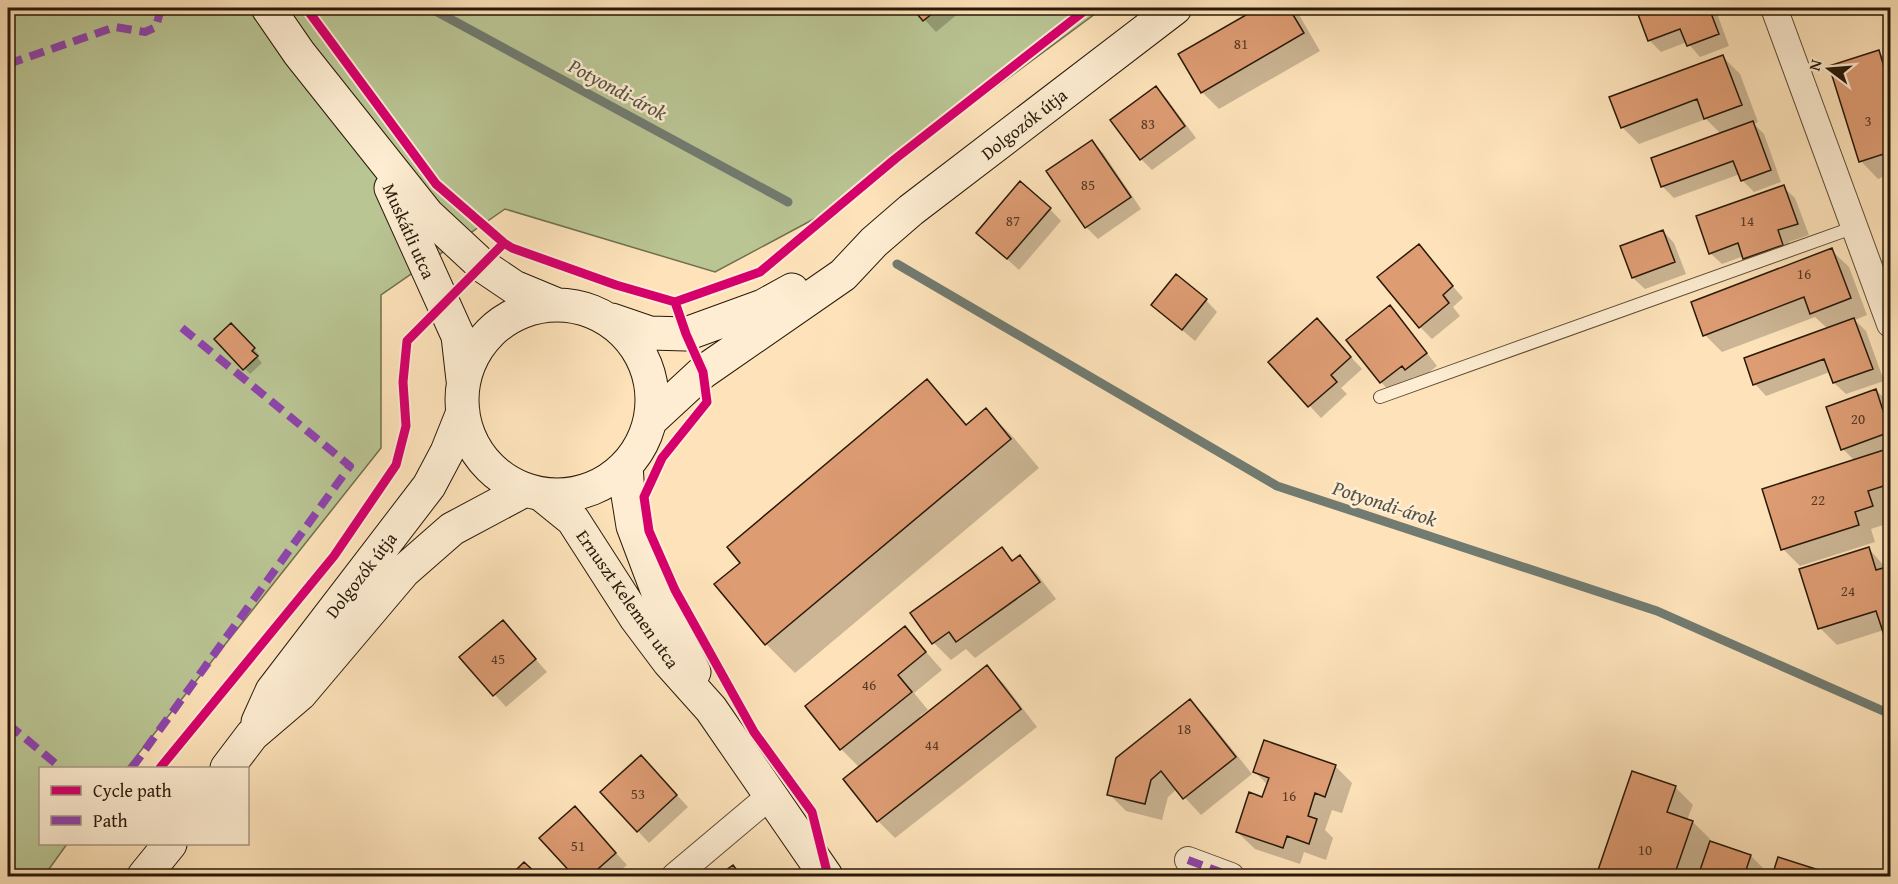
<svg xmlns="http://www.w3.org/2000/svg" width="1898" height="884" font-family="'Gentium Book Plus',serif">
<rect width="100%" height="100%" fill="#fee3ba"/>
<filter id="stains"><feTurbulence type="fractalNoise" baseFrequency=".00333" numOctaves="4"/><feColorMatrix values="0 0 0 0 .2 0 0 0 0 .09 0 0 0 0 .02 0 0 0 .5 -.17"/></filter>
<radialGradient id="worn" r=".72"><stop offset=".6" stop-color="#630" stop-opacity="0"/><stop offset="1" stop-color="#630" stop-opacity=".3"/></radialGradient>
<!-- green -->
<path fill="#bac594" stroke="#716f4e" stroke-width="1.5" d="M8,8H1103L827,212L715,272L505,209L381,295V448L127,768H40V844H67L44,876H8Z"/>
<!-- shadow -->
<path fill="#0003" d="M914,8H965L936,32Z
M1261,8H1293L1298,13L1320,51L1219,109L1202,92L1181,54Z
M1643,8H1715L1729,46L1700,57L1687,42L1661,52L1649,40L1638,10Z
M1879,52L1890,64V174L1878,179L1861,161Z
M1723,57L1740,74L1758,122L1754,124L1764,134L1781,182L1754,192L1742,180L1740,174L1674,198L1663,187L1652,159L1721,134L1706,119L1639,144L1622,127Z
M1156,88L1167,99L1196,138L1152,170L1141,159Z
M1091,141L1103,153L1141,209L1098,239L1086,227Z
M1783,187L1795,198L1809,235L1789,242L1794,256L1756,270L1744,256L1722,264L1710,253Z
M1050,209L1061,221L1019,270L978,233Z
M1663,231L1674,243L1686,274L1645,289L1633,278Z
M1418,246L1463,298L1453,307L1460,316L1432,339L1420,327Z
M1831,250L1849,267L1867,315L1855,320L1866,331L1884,381L1846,394L1834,383L1830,372L1766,396L1755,384L1828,329L1815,317L1722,352L1705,335Z
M1206,300L1217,312L1195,341L1153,305Z
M1390,307L1401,319L1437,366L1418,381L1414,377L1392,394L1381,382Z
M231,325L259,355L257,357L262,363L250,374L216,339Z
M1328,332L1362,369L1341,388L1347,394L1321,418L1270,363Z
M927,381L968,425L986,410L1014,438L1039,468L795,673L766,644L716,584L742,563Z
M1876,390L1888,402L1890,410V506L1884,508L1889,523L1871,529L1875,542L1800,566L1783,549L1855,461L1843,449Z
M1002,549L1014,561L1020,557L1037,574L1056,599L975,658L966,649L951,660L934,643L912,614Z
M1869,549L1887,569L1890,567V641L1886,637L1884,630L1837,645L1820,628Z
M503,622L547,672L506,707L461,657Z
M905,628L942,670L914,693L928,710L920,716L922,718L987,667L1004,684L1037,727L895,838L878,821L859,767L841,749Z
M1190,701L1207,718L1252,774L1201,815L1177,789L1168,797L1162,820L1126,811L1109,794Z
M1335,766L1352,783L1342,813L1332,810L1325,830L1333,838L1326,860L1304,852L1300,864L1255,849L1237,832L1263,799L1268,785L1255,772Z
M652,768L688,807L649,843L638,831Z
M1633,773L1676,788L1693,805L1687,820L1693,822L1710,839L1709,842L1751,856L1768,873L1767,876H1700L1701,874L1698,873L1697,876H1598Z
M586,820L627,865L614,876H576L541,838Z
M1779,859L1827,874L1829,876H1773Z"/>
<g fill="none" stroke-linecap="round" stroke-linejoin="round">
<!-- stream -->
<path stroke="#717b71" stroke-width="9" d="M143,8L144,9L148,8
M430,8L788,202
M897,264L1277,486L1657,611L1890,714"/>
</g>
<!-- building -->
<path fill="#de9c73" stroke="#281909" stroke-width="1.5" d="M912,8H939L923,21Z
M1258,8H1289L1304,33L1201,93L1178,54Z
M1639,8H1709L1719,34L1687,46L1680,29L1648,41L1636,9Z
M1879,50L1890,87V152L1859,162L1829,66Z
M1723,55L1742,105L1704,119L1697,99L1621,128L1609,97Z
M1156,86L1185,126L1140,160L1110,120Z
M1753,121L1771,170L1741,181L1733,161L1661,187L1651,158Z
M1092,140L1131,197L1085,228L1046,171Z
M1020,181L1051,208L1007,259L976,233Z
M1784,185L1798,224L1778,230L1783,245L1743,259L1738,243L1709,254L1696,216Z
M1663,230L1675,262L1632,278L1620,246Z
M1419,244L1453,286L1443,295L1449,303L1419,328L1377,277Z
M1832,248L1851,298L1810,314L1804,297L1703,336L1691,302Z
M1176,274L1207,299L1182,330L1151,305Z
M1390,305L1427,353L1405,370L1402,366L1380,383L1346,340Z
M1317,318L1351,357L1331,375L1337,382L1308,407L1268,362Z
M1854,318L1873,369L1833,383L1824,359L1753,385L1744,358Z
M231,323L255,348L252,351L258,356L243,370L214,339Z
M927,379L966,425L986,408L1011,439L765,645L714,584L740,563L727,547Z
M1876,389L1890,432L1841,450L1826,407Z
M1890,448V484L1868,491L1873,506L1855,512L1859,525L1781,550L1762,489Z
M1002,547L1012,561L1020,555L1040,582L956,642L949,632L932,644L910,613Z
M1869,547L1876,570L1890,566V636L1885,638L1876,611L1818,629L1799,569Z
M503,620L536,659L493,696L459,657Z
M905,626L926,652L898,675L912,692L840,750L805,706Z
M987,665L1021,709L877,822L843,779Z
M1190,699L1236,757L1183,799L1161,771L1151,780L1145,804L1107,795L1116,758Z
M1264,740L1336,765L1325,797L1315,793L1308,816L1317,819L1309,844L1287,836L1283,848L1236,832L1249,792L1262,797L1269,778L1253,772Z
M641,755L677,795L637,832L600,792Z
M1632,771L1676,786L1667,812L1693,821L1674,876H1596Z
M575,806L616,853L590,876H574L539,838Z
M1710,841L1751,855L1744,876H1698Z
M1778,857L1828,873L1826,876H1772Z
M524,862L539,876H510Z
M733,865L741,876H718Z"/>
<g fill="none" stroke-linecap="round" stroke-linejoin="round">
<defs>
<path id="lane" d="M1380,397L1855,227"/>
<path id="street" d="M1774,8L1890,324
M1188,860L1231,876
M675,876L770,796"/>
<path id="secondary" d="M268,8L299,53L427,214L483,266L514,287L555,304
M391,188L458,336L463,380
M462 400a95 95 0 1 1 190 0a95 95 0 1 1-190 0Z
M612,320L650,333L686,334L763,306L792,290
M650,421L703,372L843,275L874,242L911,210L1175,8
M626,465L628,495L633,526L665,611L694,672
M541,494L573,520L636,618L669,662L711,709L826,876
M258,722L272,691L429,486L447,452L463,412
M227,768L252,735L300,694L404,571L452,529L525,490
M144,876L170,844"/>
</defs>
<!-- lane casing -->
<use href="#lane" stroke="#5e4c35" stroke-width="14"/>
<!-- street casing -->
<use href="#street" stroke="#5e4c35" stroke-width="28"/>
<!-- secondary casing -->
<use href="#secondary" stroke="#281909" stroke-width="35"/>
<!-- lane -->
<use href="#lane" stroke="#feedd2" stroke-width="12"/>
<!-- street -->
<use href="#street" stroke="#feedd2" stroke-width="26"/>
<!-- secondary -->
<use href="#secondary" stroke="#feedd2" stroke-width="33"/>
<!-- quiet -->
<path stroke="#8e44ad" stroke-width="8" stroke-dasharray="15 8" stroke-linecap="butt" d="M8,64L115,27L145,32L156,27L161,8
M8,724L61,768
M132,768L350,466L176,323
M1188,860L1231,876"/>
<defs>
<path id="cycleway" d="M306,8L436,184L504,243L512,248L616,285L675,302L760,272L895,159L1088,8
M675,302L686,334L703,372L707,402L662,458L644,497L649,531L675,590L754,732L812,812L828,876
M160,768L334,556L396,465L406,426L403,382L407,341L504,243"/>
</defs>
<!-- cycleway casing -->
<use href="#cycleway" stroke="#feedd2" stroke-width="13"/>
<!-- cycleway -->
<use href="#cycleway" stroke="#d6006c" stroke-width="9"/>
</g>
<g text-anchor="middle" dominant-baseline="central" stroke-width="5" stroke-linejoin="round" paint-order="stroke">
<!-- number labels -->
<g font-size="15" fill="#563a24">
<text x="1241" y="43">81</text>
<text x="1868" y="120">3</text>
<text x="1148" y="123">83</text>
<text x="1088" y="184">85</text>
<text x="1013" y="220">87</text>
<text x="1747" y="220">14</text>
<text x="1804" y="273">16</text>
<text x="1858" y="418">20</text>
<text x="1818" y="499">22</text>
<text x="1848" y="590">24</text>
<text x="498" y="658">45</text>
<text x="869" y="684">46</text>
<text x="1184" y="728">18</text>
<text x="932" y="744">44</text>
<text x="638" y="793">53</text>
<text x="1289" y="795">16</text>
<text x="578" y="845">51</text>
<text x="1645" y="849">10</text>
</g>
<!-- street labels -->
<g font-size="18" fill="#281909" stroke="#feedd2">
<text transform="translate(1024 124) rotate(-38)">Dolgozók útja</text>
<text transform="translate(409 231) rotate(66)">Muskátli utca</text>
<text transform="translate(361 575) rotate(-52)">Dolgozók útja</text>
<text transform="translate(628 599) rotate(55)">Ernuszt Kelemen utca</text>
</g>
<!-- water labels -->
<g font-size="20" font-style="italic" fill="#535246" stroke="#feedd2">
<text transform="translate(618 89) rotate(28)">Potyondi-árok</text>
<text transform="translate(1385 503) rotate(18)">Potyondi-árok</text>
</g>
</g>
<!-- margin -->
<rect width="1898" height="884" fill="none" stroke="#fee3ba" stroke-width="30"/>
<rect x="9" y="9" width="1880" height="866" fill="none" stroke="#281909" stroke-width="3"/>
<rect x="15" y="15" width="1868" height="854" fill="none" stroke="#281909" stroke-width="1.5"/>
<!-- legend -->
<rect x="39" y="767" width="210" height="78" fill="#feedd2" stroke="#a89882" stroke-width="1.5"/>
<rect x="51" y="786" width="30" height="9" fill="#d6006c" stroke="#a89882" stroke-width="1.5"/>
<text x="93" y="797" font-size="18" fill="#281909">Cycle path</text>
<rect x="51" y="816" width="30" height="9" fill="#8e44ad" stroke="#a89882" stroke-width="1.5"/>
<text x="93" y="827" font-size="18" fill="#281909">Path</text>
<!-- north arrow -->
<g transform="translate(1829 69) rotate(286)" stroke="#feedd2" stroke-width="4.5" paint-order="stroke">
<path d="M0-4.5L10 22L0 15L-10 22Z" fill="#281909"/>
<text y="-9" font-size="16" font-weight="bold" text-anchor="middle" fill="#281909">N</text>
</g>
<rect width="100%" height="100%" filter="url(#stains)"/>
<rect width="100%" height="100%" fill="url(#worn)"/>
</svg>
